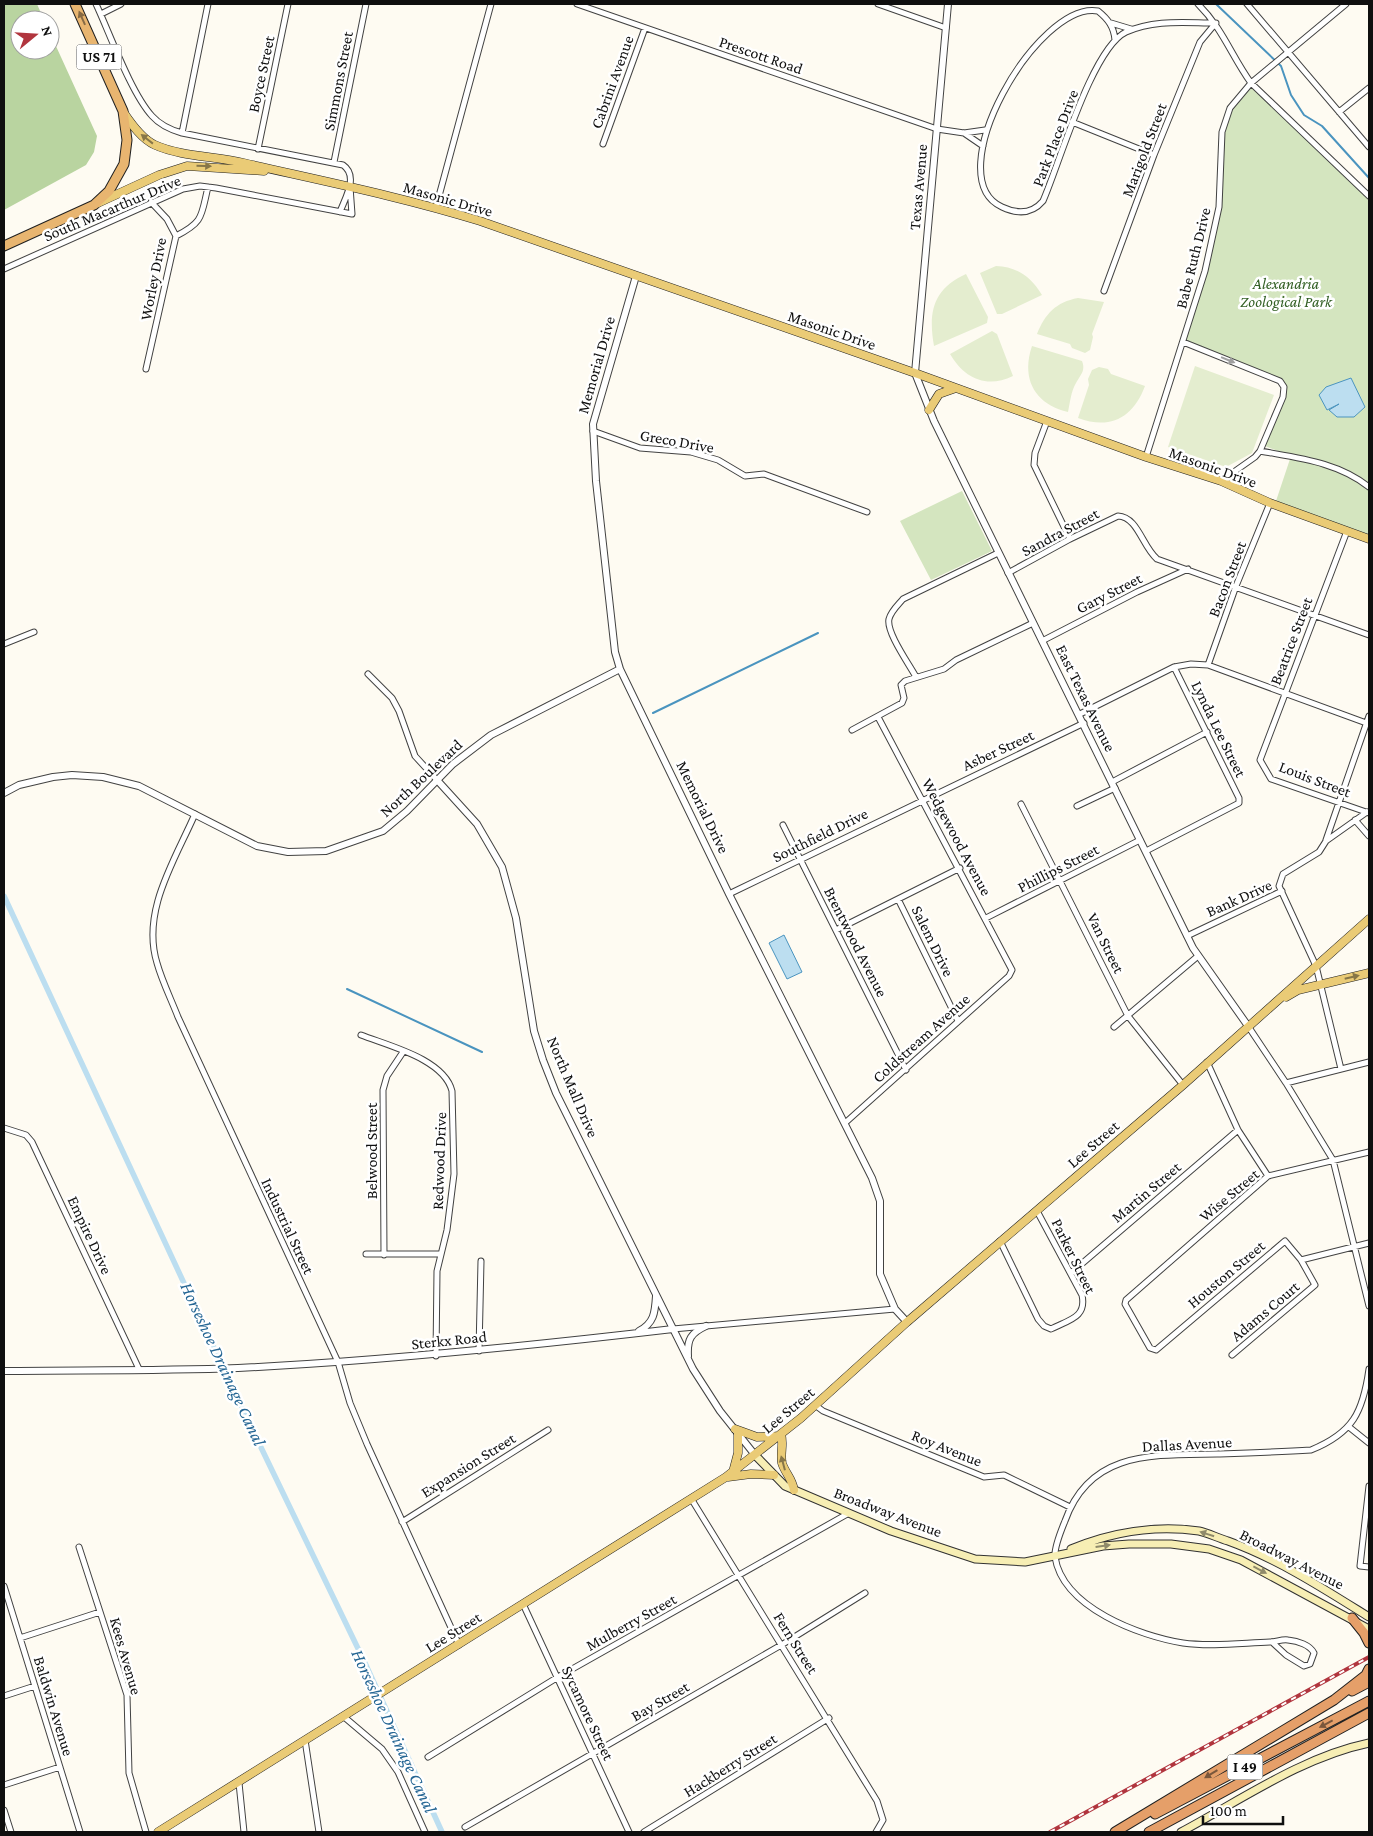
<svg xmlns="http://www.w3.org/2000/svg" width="1373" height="1836" font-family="'Crimson Pro',serif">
<rect width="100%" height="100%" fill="#fefbf2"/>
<!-- green -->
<path fill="#d4e5bf" d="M1255,83L1369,196V537L1275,504L1291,456L1265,446L1284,396L1283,384L1184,342L1220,207L1222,143L1230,108Z
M962,491L992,551L931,580L900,521Z"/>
<!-- forest -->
<path fill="#b9d4a0" d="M4,4H37L44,20H20V50H50V33L97,136L94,152L86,165L4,210Z"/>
<!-- pitch -->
<path fill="#e4edcf" d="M996,266C1018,267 1031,277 1042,295L1002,314H997L980,273Z
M966,274L988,317L987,323L934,346C928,312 933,289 966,274Z
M1078,298L1104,302L1092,334L1093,337L1090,350L1085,353L1072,348L1070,344L1037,334C1045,314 1056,302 1078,298Z
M992,331L997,334L1013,376C986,389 964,378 950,354Z
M1032,346L1082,361C1086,371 1080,375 1076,383C1071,391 1070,403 1068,412C1034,404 1021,378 1032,346Z
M1195,366L1274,395L1252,453L1226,467L1168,447Z
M1099,367L1108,369L1111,374L1145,386C1133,418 1110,430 1078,418L1089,385L1088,379L1092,370Z"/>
<!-- water -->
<path fill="#bcdef0" stroke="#4a94bf" d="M1351,378L1365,407L1354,417H1337L1329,410L1339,404L1327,410L1319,395L1326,387Z
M784,935L802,972L787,979L769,943Z"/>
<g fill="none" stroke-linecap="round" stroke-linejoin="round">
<!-- stream -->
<path stroke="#4a94bf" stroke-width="2" d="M1216,4L1281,66L1291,95L1304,115L1322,126L1369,178
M653,713L818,633
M347,989L482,1052"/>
<!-- canal -->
<path stroke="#bcdef0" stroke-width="5.5" d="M4,896L242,1408L365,1663L442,1832"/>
<defs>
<path id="minor" d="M96,4C110,34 131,93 152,116C160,125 171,130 182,133L343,165C359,176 345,198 340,212
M577,4L937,129L964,133L985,130
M878,4L946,28
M1198,4C1223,29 1231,55 1251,83L1369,196
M1247,4L1369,147
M101,14L121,4
M1111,23L1131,29
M1115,40C1114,27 1108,19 1098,11C1038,0 936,177 1002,207C1017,214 1032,214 1043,201C1059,165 1092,48 1126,32C1155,19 1185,23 1216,23
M1339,112L1369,88
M1072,122L1154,155
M182,133L208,4
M964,133L983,146
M603,144L645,28
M258,149L288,4
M334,162L366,4
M436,207L491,4
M176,236C204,222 201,216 208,187
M4,269L183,189L200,186L216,188L352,214L350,187
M1104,291L1154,155L1200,42L1215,24
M1183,342L1280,381L1284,387L1283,397L1260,451L1255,457L1221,481
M146,369L176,236L167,219L151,202
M1047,421L1035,453L1034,465L1070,539
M593,431L640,448L691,452L718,460L745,476L764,474L867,512
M1260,451C1298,458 1338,462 1369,487
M1146,457L1205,271L1219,207L1222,132L1230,108L1251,83L1346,4
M1347,531L1260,760L1271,779L1369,813
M1008,573L1070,539L1118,516C1138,517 1142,546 1157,559L1369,635
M1042,641L1137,592L1188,569
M4,644L34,632
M1208,665L1236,586L1270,503
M368,674L392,698L399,711L415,756L437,780
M916,677C909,664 886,632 889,619C891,611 898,605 903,599L998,553
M1080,714L1174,667L1191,664L1208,665L1369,724
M852,730L902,703L904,698L901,685L905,681L944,669L956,660L1033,623
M1112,782L1207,732
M1021,804L1128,1016L1183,1085
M1077,806L1115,788
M195,814C175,860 141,911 157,963C162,981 171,999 178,1017L338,1362L350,1403L367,1444L459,1645
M1355,820L1369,836
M783,825L906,1070
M1326,840L1369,716
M1146,851L1239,803V798L1174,667
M729,894L1084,723
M898,899L958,1021
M986,918L1140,840
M836,930L960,868
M1187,936L1282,891
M1248,1026L1286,1083L1333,1160L1369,1306
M1114,1027L1198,956
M361,1035C389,1046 444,1059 452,1091L454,1174L447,1230L437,1271L436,1356
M1207,1062L1238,1130L1268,1176
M1341,1069L1316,966L1279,886L1283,874L1319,852L1326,841L1367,812
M1286,1083L1369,1062
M845,1123L1009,976L1012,970L878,717
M4,1128L26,1135L32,1142L139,1369
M1369,1152L1268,1176L1126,1300L1125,1304L1150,1348L1156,1350L1285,1241L1301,1260L1369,1243
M1000,1241L1038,1319L1044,1326L1051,1329C1068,1320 1087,1318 1082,1295L1037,1211
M366,1254H440
M384,1255L383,1090L387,1076L403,1052
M1071,1273L1238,1130
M673,1329L895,1309
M479,1351L481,1261
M1232,1355L1315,1285L1301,1260
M815,1405L823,1411L984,1477L1004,1475L1070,1507
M1349,1427L1369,1443
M1369,1486L1360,1566L1369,1567
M692,1500L877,1801L883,1820L876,1832
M402,1522L548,1430
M79,1547L127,1695L129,1773L146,1832
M4,1586L80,1832
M523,1604L629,1832
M20,1638L100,1612
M1272,1642L1286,1655L1304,1666L1310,1664L1314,1653C1310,1645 1298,1641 1288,1640C1282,1639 1276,1642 1270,1642C1242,1643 1211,1647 1183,1643C1140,1636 1063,1608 1055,1557C1054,1547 1061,1531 1065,1521C1090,1450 1154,1455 1217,1454C1248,1453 1280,1452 1311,1450C1353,1433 1363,1412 1369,1369
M4,1696L35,1686
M343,1716L382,1749L398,1772L425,1832
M305,1740L319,1832
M428,1757L558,1677L849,1513
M239,1783L244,1832
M4,1785L60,1767
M4,1810L11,1832
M465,1827L783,1644L865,1593
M644,1832L829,1718"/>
<path id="tertiary" d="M948,4L915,373L934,421L1193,948L1248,1026
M636,276L593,424L596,481L615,652L620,669L729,894L872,1178L880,1201V1274L895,1309L907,1322
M437,780L477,824L502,867L516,918L534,1031L543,1060L556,1093L693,1369L720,1411L755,1455
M4,793L19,785L53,777L72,775L103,777L139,786L257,846L288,852L326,851L383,831L407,811L453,764L491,735L620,669
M639,1331C654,1323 655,1313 656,1296
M688,1356C687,1339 691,1333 706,1326
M4,1371C82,1370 160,1371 238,1368C384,1361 528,1346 673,1329"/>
<path id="secondary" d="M755,1455L785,1486L891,1531L975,1559L1025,1562L1103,1546L1129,1544H1171L1209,1549L1241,1560L1369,1629
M1071,1549C1111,1532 1156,1525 1199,1531C1208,1533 1218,1538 1228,1541C1278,1559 1324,1589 1369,1617
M1181,1832C1241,1800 1302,1757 1369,1743"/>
<path id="primary" d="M124,113C132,125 142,139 155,145C182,157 216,156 244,163C323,181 403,197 480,221L915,373L1146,457L1221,481L1270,503L1369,539
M98,203L159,175L187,166L264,171
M929,410L939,394L956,388
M1286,997L1298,990L1369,973
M735,1429L757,1437L778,1436
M781,1434C784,1444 780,1453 782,1463C785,1473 792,1478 794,1490
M733,1472L738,1453V1433
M728,1477L751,1474L774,1475
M158,1832L726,1477L801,1418L907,1322L1183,1085L1369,919"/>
<path id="trunk" d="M4,246L94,205L109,191L124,164L127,140L123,111L75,4"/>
<path id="motorway" d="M1352,1618L1364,1633L1369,1643
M1352,1691L1369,1682
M1155,1814L1369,1701
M1115,1832L1334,1700L1366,1675L1369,1669
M1149,1832L1369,1713"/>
</defs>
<!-- minor casing -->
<use href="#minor" stroke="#424242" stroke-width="7"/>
<!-- tertiary casing -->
<use href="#tertiary" stroke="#424242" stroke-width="8"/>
<!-- secondary casing -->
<use href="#secondary" stroke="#313131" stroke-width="9"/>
<!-- primary casing -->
<use href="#primary" stroke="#202020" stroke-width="9"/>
<!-- trunk casing -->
<use href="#trunk" stroke="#202020" stroke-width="11"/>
<!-- motorway casing -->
<use href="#motorway" stroke="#202020" stroke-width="11"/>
<!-- minor -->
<use href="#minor" stroke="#fff" stroke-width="5"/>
<!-- tertiary -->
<use href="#tertiary" stroke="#fff" stroke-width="6"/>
<!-- secondary -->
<use href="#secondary" stroke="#f7eeb4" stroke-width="7"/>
<!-- primary -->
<use href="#primary" stroke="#eacb76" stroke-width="8"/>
<!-- trunk -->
<use href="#trunk" stroke="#e8b570" stroke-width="9"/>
<!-- motorway -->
<use href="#motorway" stroke="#e59f69" stroke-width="9"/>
<defs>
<path id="rail" d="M1050,1832L1369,1657"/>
</defs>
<!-- rail casing -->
<use href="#rail" stroke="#b1353e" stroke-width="4"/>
<!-- rail -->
<use href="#rail" stroke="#fff" stroke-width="2" stroke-dasharray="5.5" stroke-linecap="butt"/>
</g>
<!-- one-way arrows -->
<defs><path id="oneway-solid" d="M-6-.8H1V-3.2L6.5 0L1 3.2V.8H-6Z" transform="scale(1.25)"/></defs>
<use fill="#866a44" href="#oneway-solid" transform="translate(82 18) rotate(-114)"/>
<g fill="#877648">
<use href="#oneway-solid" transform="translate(147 139) rotate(-142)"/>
<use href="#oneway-solid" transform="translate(204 166) rotate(2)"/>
<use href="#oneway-solid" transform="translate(1352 977) rotate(-13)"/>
<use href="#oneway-solid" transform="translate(783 1463) rotate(-105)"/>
</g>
<use fill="#9f9f9f" href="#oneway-solid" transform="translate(1228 360) rotate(22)"/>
<g fill="#8f8a6a">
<use href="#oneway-solid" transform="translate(1207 1534) rotate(-162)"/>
<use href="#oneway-solid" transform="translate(1103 1546) rotate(-8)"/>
<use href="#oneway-solid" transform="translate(1260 1570) rotate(28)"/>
</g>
<g fill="#7a573c">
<use href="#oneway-solid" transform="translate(1326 1724) rotate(152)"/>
<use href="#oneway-solid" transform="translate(1211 1774) rotate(149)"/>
</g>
<g text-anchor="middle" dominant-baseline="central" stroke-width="5" stroke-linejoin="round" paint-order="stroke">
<!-- shield labels -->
<g fill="#fff" stroke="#575757" stroke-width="1">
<rect x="76.5" y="44.5" width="45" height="25" rx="4"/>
<rect x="1227.5" y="1754.5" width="35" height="25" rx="4"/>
</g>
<g font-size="15" font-weight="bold" fill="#0f0f0f">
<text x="99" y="57">US 71</text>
<text x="1245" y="1767">I 49</text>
</g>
<!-- street labels -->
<g font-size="16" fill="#0f0f0f" stroke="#fff">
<text transform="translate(761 55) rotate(19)">Prescott Road</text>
<text transform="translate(261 74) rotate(-78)">Boyce Street</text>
<text transform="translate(338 81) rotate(-79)">Simmons Street</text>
<text transform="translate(612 82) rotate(-70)">Cabrini Avenue</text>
<text transform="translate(1055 138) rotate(-69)">Park Place Drive</text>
<text transform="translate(1144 150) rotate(-69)">Marigold Street</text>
<text transform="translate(918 187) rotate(-85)">Texas Avenue</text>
<text transform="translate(448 199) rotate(16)">Masonic Drive</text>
<text transform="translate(112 208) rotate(-23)">South Macarthur Drive</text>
<text transform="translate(1193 258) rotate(-76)">Babe Ruth Drive</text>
<text transform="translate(153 279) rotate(-79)">Worley Drive</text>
<text transform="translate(832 330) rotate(19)">Masonic Drive</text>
<text transform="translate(596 365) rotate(-74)">Memorial Drive</text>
<text transform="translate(677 441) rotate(10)">Greco Drive</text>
<text transform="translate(1213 467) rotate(20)">Masonic Drive</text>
<text transform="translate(1060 532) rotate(-28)">Sandra Street</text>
<text transform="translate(1227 579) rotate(-69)">Bacon Street</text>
<text transform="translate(1109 593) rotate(-27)">Gary Street</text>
<text transform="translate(1291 641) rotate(-69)">Beatrice Street</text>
<text transform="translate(1086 698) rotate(64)">East Texas Avenue</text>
<text transform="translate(1219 729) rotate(64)">Lynda Lee Street</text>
<text transform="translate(998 750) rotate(-25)">Asber Street</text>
<text transform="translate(421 778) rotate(-43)">North Boulevard</text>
<text transform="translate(1315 779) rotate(21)">Louis Street</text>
<text transform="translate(703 807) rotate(64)">Memorial Drive</text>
<text transform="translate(820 835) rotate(-26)">Southfield Drive</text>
<text transform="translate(957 837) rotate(62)">Wedgewood Avenue</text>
<text transform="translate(1058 868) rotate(-27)">Phillips Street</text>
<text transform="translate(1239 898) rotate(-24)">Bank Drive</text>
<text transform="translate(933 941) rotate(64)">Salem Drive</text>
<text transform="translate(856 942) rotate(63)">Brentwood Avenue</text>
<text transform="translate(1106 943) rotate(64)">Van Street</text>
<text transform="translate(921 1038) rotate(-42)">Coldstream Avenue</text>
<text transform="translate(573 1087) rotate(67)">North Mall Drive</text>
<text transform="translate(1093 1144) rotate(-41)">Lee Street</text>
<text transform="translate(371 1151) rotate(-90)">Belwood Street</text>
<text transform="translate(439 1161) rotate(-88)">Redwood Drive</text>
<text transform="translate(1146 1192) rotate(-40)">Martin Street</text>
<text transform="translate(1229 1195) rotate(-40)">Wise Street</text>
<text transform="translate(288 1226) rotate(65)">Industrial Street</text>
<text transform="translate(90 1235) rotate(65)">Empire Drive</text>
<text transform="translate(1074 1256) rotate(64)">Parker Street</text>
<text transform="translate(1226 1274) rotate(-40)">Houston Street</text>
<text transform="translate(1265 1311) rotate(-40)">Adams Court</text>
<text transform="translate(449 1340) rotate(-6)">Sterkx Road</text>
<text transform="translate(788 1410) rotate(-40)">Lee Street</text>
<text transform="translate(1187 1444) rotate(-3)">Dallas Avenue</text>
<text transform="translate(947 1448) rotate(22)">Roy Avenue</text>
<text transform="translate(468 1465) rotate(-32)">Expansion Street</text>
<text transform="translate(888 1512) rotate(21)">Broadway Avenue</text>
<text transform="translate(1292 1559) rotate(27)">Broadway Avenue</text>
<text transform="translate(631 1622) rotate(-29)">Mulberry Street</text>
<text transform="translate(453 1632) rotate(-32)">Lee Street</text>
<text transform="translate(796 1643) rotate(58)">Fern Street</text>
<text transform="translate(126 1656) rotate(74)">Kees Avenue</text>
<text transform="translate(660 1701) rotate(-30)">Bay Street</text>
<text transform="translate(54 1706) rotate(73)">Baldwin Avenue</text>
<text transform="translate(588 1713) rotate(65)">Sycamore Street</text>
<text transform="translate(730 1765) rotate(-32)">Hackberry Street</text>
</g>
<!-- park labels -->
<g font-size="16" font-style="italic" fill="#336025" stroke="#fff">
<text x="1286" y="283">Alexandria<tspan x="1286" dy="18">Zoological Park</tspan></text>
</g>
<!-- water labels -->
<g font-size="18" font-style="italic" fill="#256694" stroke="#fff">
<text transform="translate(223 1364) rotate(65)">Horseshoe Drainage Canal</text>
<text transform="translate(394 1731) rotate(65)">Horseshoe Drainage Canal</text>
</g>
</g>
<!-- border -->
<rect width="1373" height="1836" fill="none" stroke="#0f0f0f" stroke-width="10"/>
<!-- north arrow -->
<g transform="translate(35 35) rotate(72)"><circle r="24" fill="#ffffff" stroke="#9f9f9f"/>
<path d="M0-4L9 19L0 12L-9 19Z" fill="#b1353e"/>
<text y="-8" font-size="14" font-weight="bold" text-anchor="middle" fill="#0f0f0f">N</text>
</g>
<!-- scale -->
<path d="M1203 1816v8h80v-8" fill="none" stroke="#0f0f0f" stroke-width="2.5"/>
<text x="1210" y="1816" font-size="15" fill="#0f0f0f" stroke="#ffffff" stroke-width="4" paint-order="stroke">100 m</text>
</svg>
